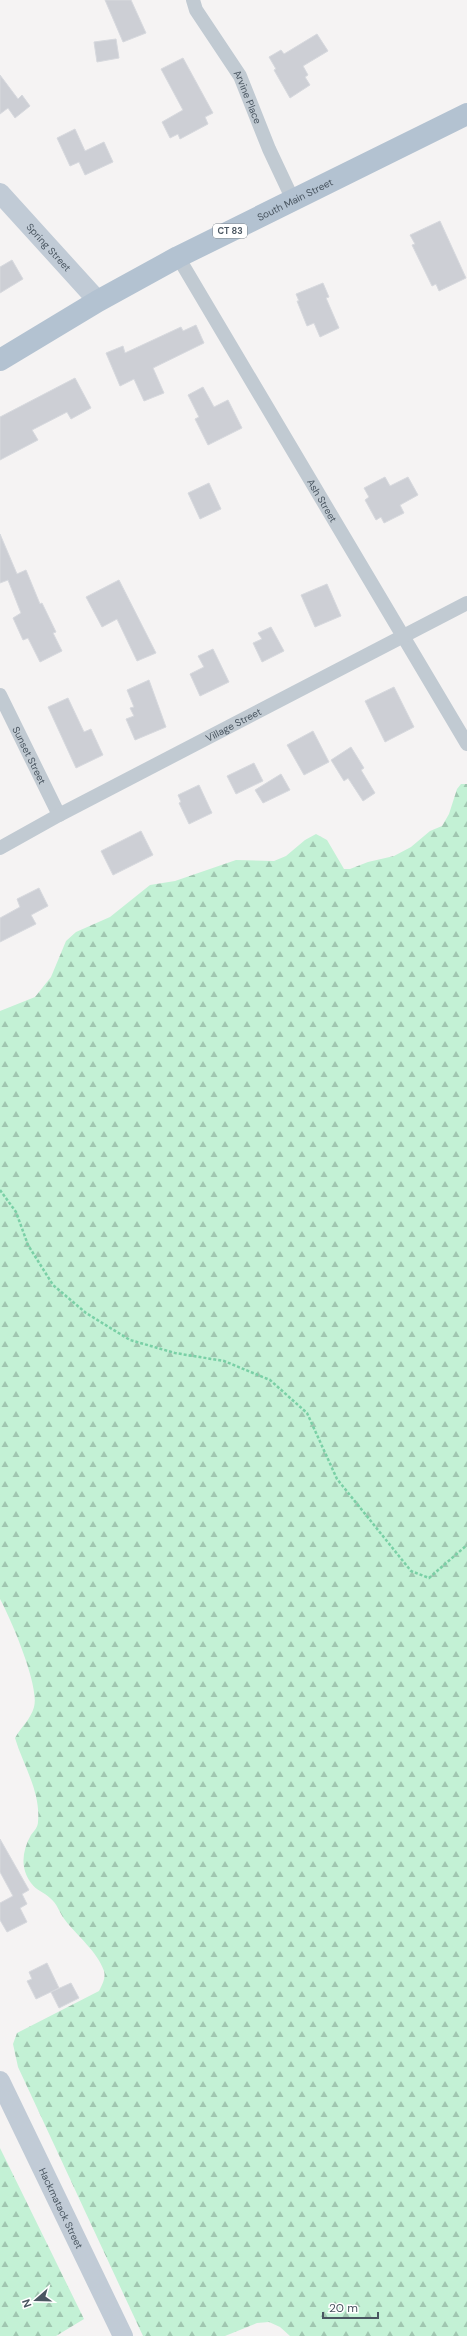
<svg xmlns="http://www.w3.org/2000/svg" width="467" height="2336" font-family="'DM Sans',sans-serif">
<defs>
<pattern id="forest-firs" width="22" height="20" patternUnits="userSpaceOnUse"><rect width="22" height="20" fill="#c3f1d5"/><path d="M5 1l3.5 6h-7zM16 11l3.5 6h-7z" fill="#a0c6b0"/></pattern>
</defs>
<rect width="100%" height="100%" fill="#f5f3f3"/>
<!-- forest -->
<path fill="url(#forest-firs)" d="M461,784H467V2336H290L280,2327L269,2322L257,2323L225,2336H143L18,2067L13,2044L17,2033L99,1991C102,1985 106,1978 104,1971C97,1951 78,1937 65,1920C60,1914 57,1903 50,1898C44,1892 37,1891 31,1883C20,1868 22,1851 31,1835C34,1831 38,1827 38,1822C41,1792 23,1765 15,1738C21,1727 31,1719 34,1707C40,1687 11,1619 0,1599V1011L35,997L51,977L66,941L76,932L110,917L150,885L175,881L236,860L274,861L286,856L305,840L316,834L327,840L344,869H350L368,862L394,856L411,847L430,831L442,826L449,814L457,789Z
M0,2148L84,2319L56,2336H0Z"/>
<!-- building -->
<path fill="#cdcfd5" stroke="#d7d9de" d="M105,0H131L146,33L123,42Z
M317,34L328,51L303,66L308,75L305,77L310,85L290,98L274,70L276,69L269,57L281,50L284,54Z
M116,39L119,58L97,62L94,42Z
M183,58L213,113L205,117L208,124L180,139L178,134L170,138L162,122L183,110L161,69Z
M0,75L18,99L22,95L30,106L15,118L8,108L0,114Z
M75,129L85,151L104,142L113,162L85,175L79,162L70,166L57,138Z
M440,221L466,278L439,291L436,284L432,286L412,245L415,244L410,235Z
M12,260L23,279L0,293V267Z
M323,283L329,297L326,298L339,328L320,337L314,323L307,326L297,301H299L296,294Z
M196,325L204,343L153,368L164,393L144,401L134,379L120,386L106,353L123,346L125,353L181,327L183,331Z
M75,378L91,408L71,419L67,412L32,430L38,440L0,460V417Z
M203,387L214,407L228,400L242,428L208,445L195,419L199,417L188,395Z
M385,477L390,486L408,477L418,495L400,505L404,513L384,523L381,517L376,520L365,500L369,497L364,488Z
M209,483L221,509L200,519L188,493Z
M0,534L17,574L26,570L40,604L42,603L56,632L53,633L62,651L40,662L28,638L23,640L13,618L21,613L8,580L0,583Z
M119,580L156,653L137,661L117,619L102,627L86,597Z
M327,584L341,616L315,627L301,595Z
M271,627L284,651L262,662L253,643L262,639L258,633Z
M213,649L229,682L200,696L190,674L204,667L198,656Z
M149,680L166,727L135,740L126,719L134,716L130,708L134,707L127,690Z
M394,687L414,727L385,742L365,701Z
M68,698L84,732L91,729L103,755L76,768L48,707Z
M313,731L329,762L304,775L287,745Z
M351,747L364,768L361,770L375,793L363,801L348,778L344,781L331,760Z
M254,763L263,781L236,794L227,776Z
M281,774L290,790L263,803L255,790Z
M199,785L212,813L189,824L179,803L181,802L178,795Z
M141,831L153,855L113,875L101,851Z
M39,888L48,906L31,915L36,924L0,942V918L20,907L17,899Z
M0,1839L29,1890L22,1894L27,1904L20,1908L27,1922L7,1932L0,1920V1903L13,1896L0,1872Z
M47,1963L59,1988L36,1999L27,1981L32,1979L29,1972Z
M71,1983L79,1998L59,2008L51,1992Z"/>
<g fill="none" stroke-linecap="round" stroke-linejoin="round">
<!-- path -->
<path stroke="#7ad0a6" stroke-width="2.5" stroke-dasharray="3 2" stroke-linecap="butt" d="M0,1190L16,1212L28,1245L53,1285L86,1313L130,1340L175,1353L224,1361L270,1380L307,1413L337,1479L411,1571L429,1578L467,1545"/>
<!-- street -->
<g stroke="#c1cad2" stroke-width="14">
<path id="s1" d="M193,0L196,10L240,76L269,149L293,200"/>
<path id="s2" d="M178,257L467,744"/>
<path id="s3" d="M0,695L59,815"/>
<path id="s4" d="M0,848L59,815L467,603"/>
</g>
<!-- secondary -->
<g stroke="#c1cbd6" stroke-width="20">
<path id="s5" d="M0,193L98,301"/>
<path id="s6" d="M0,2081L123,2336"/>
</g>
<!-- primary -->
<path stroke="#b3c2d1" stroke-width="22" id="s7" d="M0,360L98,301L178,257L467,114"/>
</g>
<g text-anchor="middle" dominant-baseline="central" stroke-width="3.5" stroke-linejoin="round" paint-order="stroke">
<!-- shield labels -->
<rect fill="#fff" stroke="#808990" stroke-width="1" x="213" y="224" width="34" height="14" rx="3"/>
<g font-size="9" font-weight="bold" fill="#4a5661">
<text x="230" y="231">CT 83</text>
</g>
<!-- street labels -->
<g font-size="10" fill="#4a5661" stroke="#fff">
<text stroke="none"><textPath href="#s1" startOffset="112">Arvine Place</textPath></text>
<text stroke="none"><textPath href="#s7" startOffset="336">South Main Street</textPath></text>
<text stroke="none"><textPath href="#s5" startOffset="73">Spring Street</textPath></text>
<text stroke="none"><textPath href="#s2" startOffset="283">Ash Street</textPath></text>
<text stroke="none"><textPath href="#s4" startOffset="264">Village Street</textPath></text>
<text stroke="none"><textPath href="#s3" startOffset="67">Sunset Street</textPath></text>
<text stroke="none"><textPath href="#s6" startOffset="141">Hackmatack Street</textPath></text>
</g>
</g>
<!-- north arrow -->
<g transform="translate(36 2300) rotate(250)" stroke="#ffffff" stroke-width="3" paint-order="stroke">
<path d="M0-3L7 15L0 10L-7 15Z" fill="#4a5661"/>
<text y="-6" font-size="11" font-weight="bold" text-anchor="middle" fill="#4a5661">N</text>
</g>
<!-- scale -->
<path d="M323 2312v6h55v-6" fill="none" stroke="#4a5661" stroke-width="2"/>
<text x="329" y="2312" font-size="12" fill="#4a5661" stroke="#ffffff" stroke-width="3" paint-order="stroke">20 m</text>
</svg>
